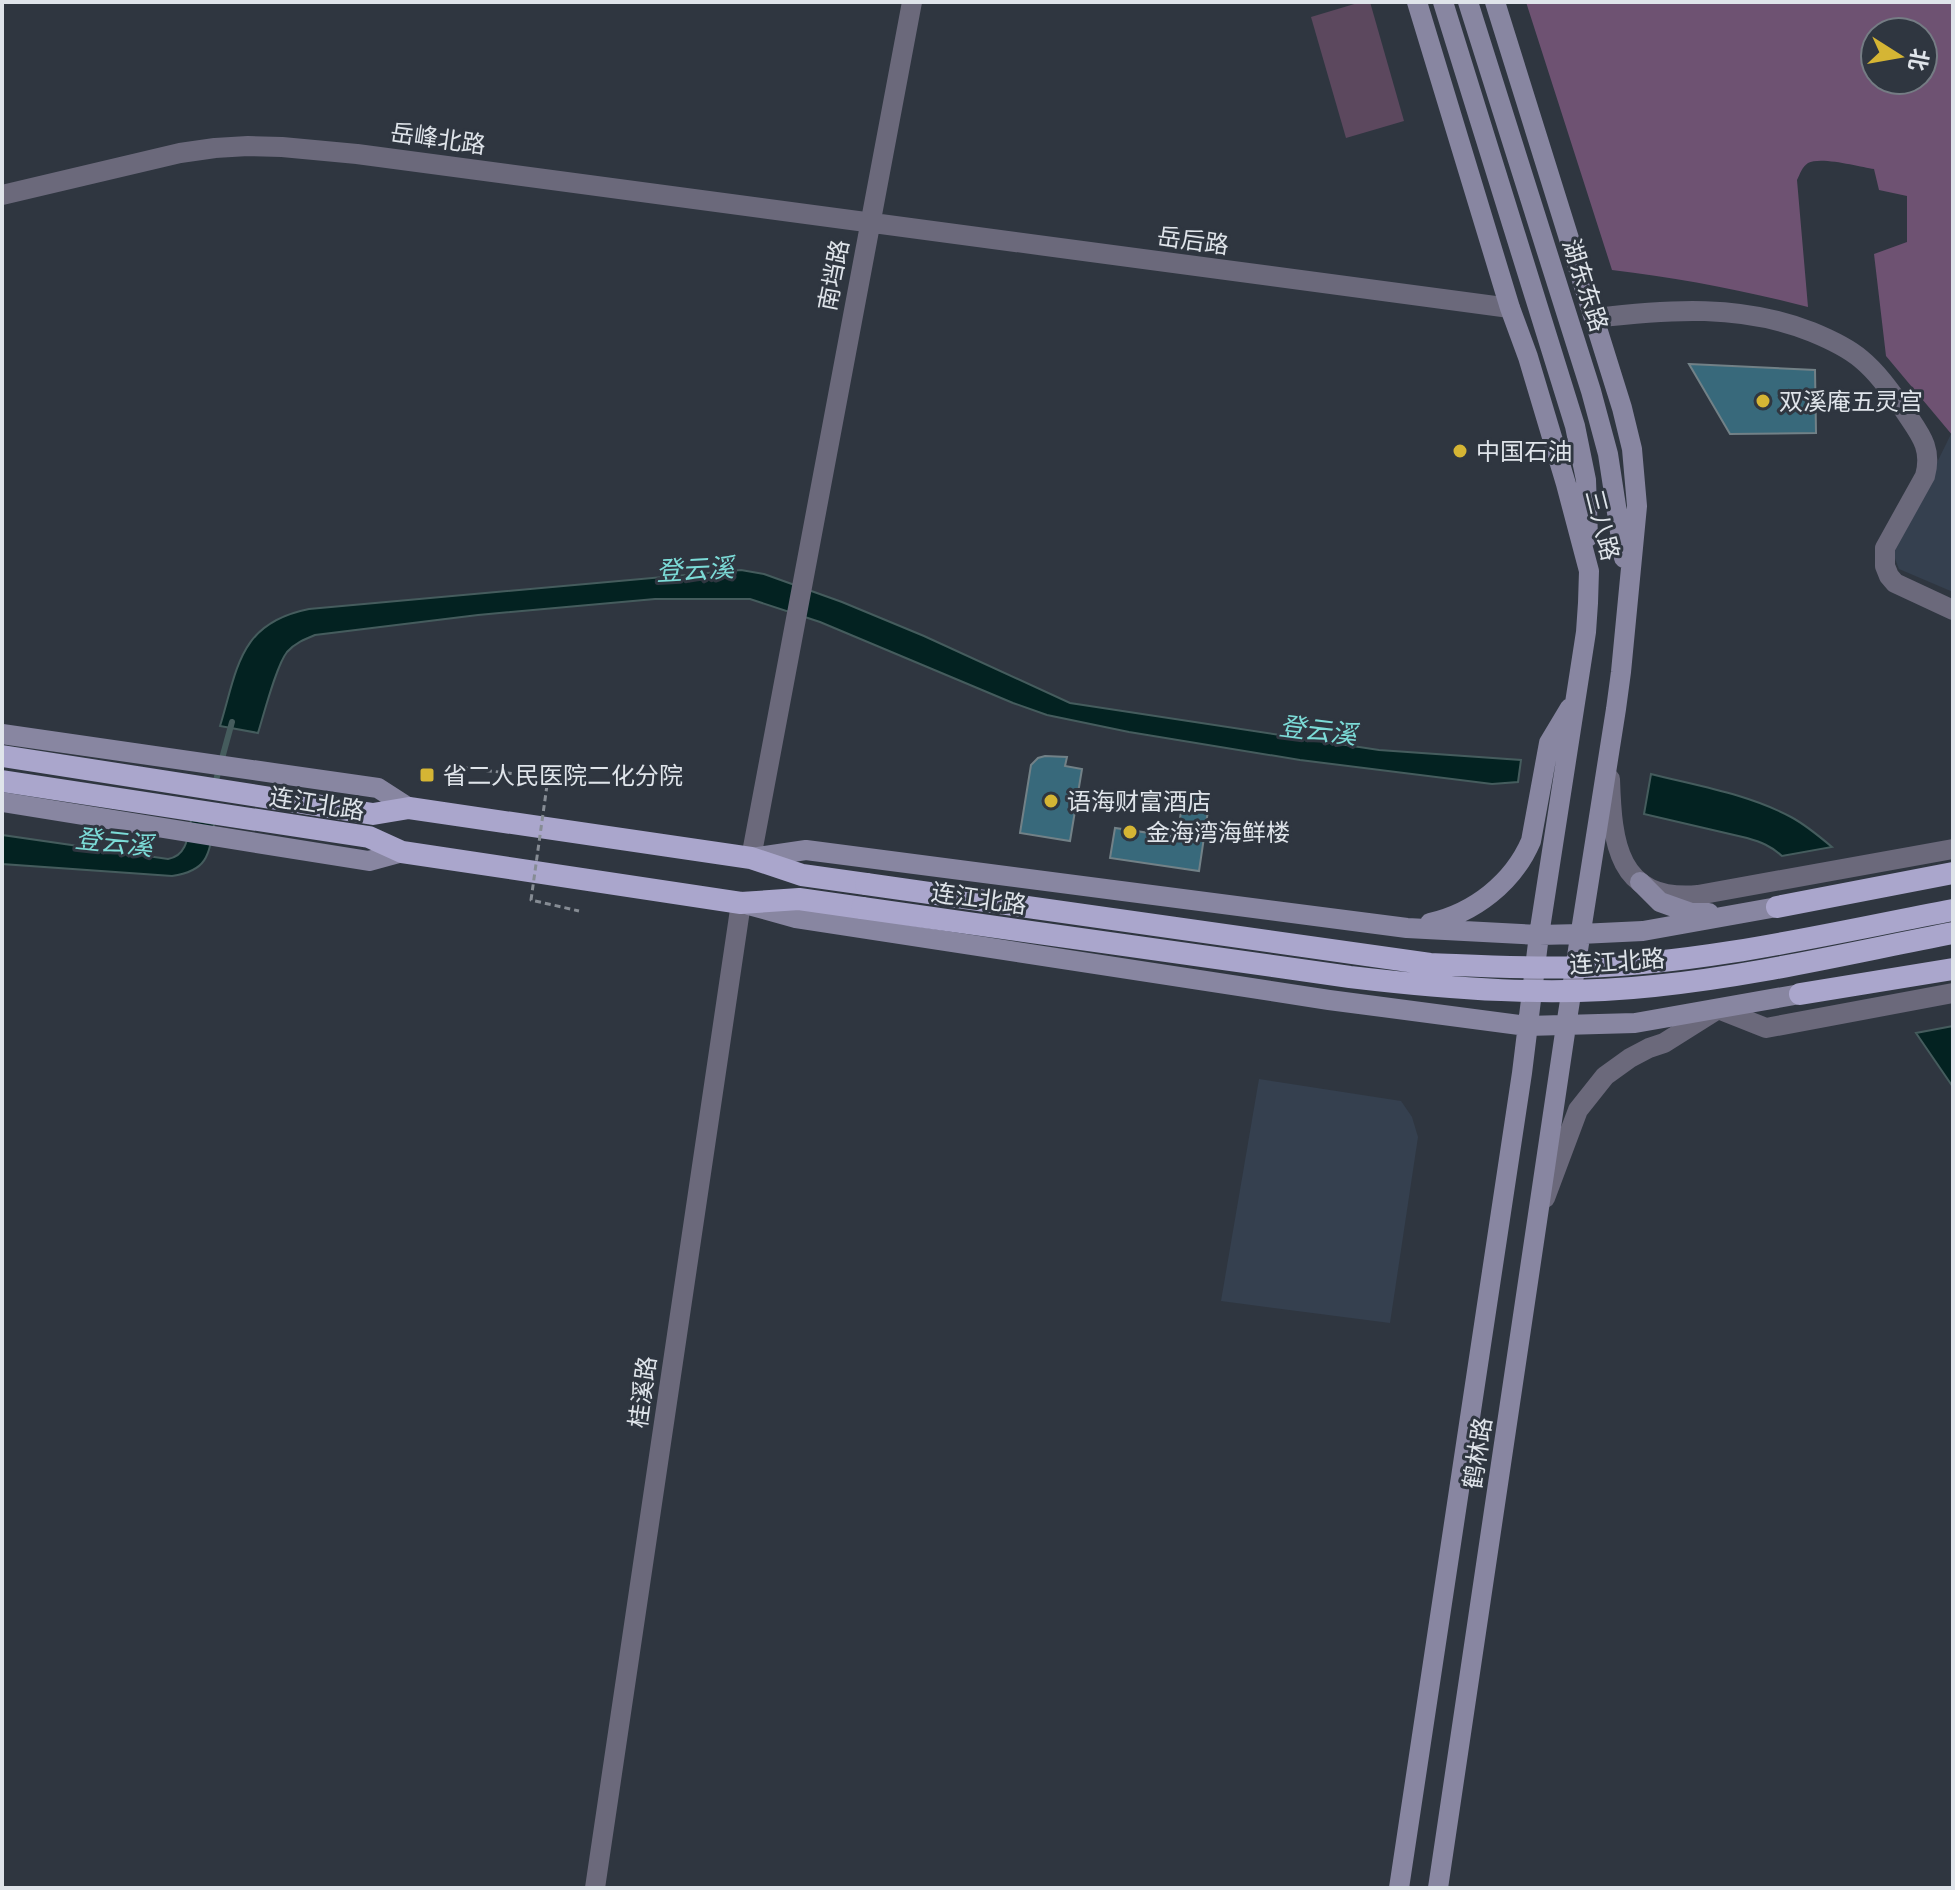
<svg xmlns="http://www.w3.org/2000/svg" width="1955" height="1890" font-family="Mulish,'Noto Sans SC',sans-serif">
<rect width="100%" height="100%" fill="#2f3640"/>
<!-- built -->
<path fill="#35404f" d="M1951,434L1953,436V592L1899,569L1894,556L1896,546Z
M1259,1079L1401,1101L1412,1117L1418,1137L1390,1323L1221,1301Z"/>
<!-- green -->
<path fill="#5c485e" d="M1361,2H1370L1404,121L1346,138L1311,17Z"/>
<!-- forest -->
<path fill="#6e5272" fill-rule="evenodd" d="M1526,2H1953V436L1886,356L1874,254L1907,242V196L1879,190L1874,169C1860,167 1821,156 1808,163C1802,167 1800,174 1797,180L1808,307C1742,290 1679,278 1612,270ZM1875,32H1923V80H1875Z"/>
<!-- water -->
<path fill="#032221" stroke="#455c5d" stroke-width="2" d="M741,570L764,574L842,602L924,636L1070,703L1379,750L1521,760L1518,782L1492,784L1300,760L1129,732L1047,715L1013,703L820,622L750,599H655L478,615L315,635C305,639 295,643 287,652C276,666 264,714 258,733L220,726C238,667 239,623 309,609Z
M1651,774C1698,786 1748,794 1791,817C1806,825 1819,836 1832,847L1782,856C1771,846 1761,842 1747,838L1644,814Z
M191,820L214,824C209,856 207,871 172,876L2,864V835L168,859C187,856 188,836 191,820Z
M1953,1026V1087L1916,1033Z"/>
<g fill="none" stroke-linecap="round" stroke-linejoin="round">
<!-- stream -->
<path stroke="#455c5d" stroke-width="6" d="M215,784L232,722"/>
</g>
<!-- building -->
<path fill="#38697b" stroke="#728187" stroke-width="2" d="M1689,364L1815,370L1816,433L1730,434Z
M1045,756L1067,757L1065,766L1082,769L1070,841L1020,833L1031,765L1038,758Z
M1184,793L1210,797L1199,871L1110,858L1115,828L1177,837Z"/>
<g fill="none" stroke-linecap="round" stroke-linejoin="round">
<!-- minor -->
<path stroke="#6b697b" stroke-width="20" d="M1595,318C1669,309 1742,304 1812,332C1829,339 1847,347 1861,359C1878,373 1891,392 1904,410C1919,433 1933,447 1925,476L1885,548V566L1889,576L1895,583L1953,610"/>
<!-- tertiary -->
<path stroke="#6b697b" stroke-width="20" d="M2,195L180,153L215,148L248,146L282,147L357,154L1510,308
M1610,779C1612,842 1617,902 1698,895L1953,849
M751,858L912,2
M1545,1198L1578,1110L1605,1076L1630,1058L1649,1048L1664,1043L1718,1009L1766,1028L1953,993
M595,1888L741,903"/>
<!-- secondary -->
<path stroke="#8886a1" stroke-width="20" d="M1443,2L1575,426L1586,480L1588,537
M1468,2L1591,391L1608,454L1624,558
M2,734L378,788L409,808
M2,802L369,861L402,852
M751,858L806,850L1407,928L1539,935L1580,934L1643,931L1777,907
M1640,882L1660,902L1691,913H1709
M749,905L796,918L1329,1000L1527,1026L1635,1023L1800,994
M1430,923C1474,913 1513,883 1531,841L1549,743L1570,708
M1399,1888L1522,1073L1539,935L1586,632L1588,603L1589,571L1566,484L1528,357L1510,308L1417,2
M1438,1888L1566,1026L1616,709L1621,672L1637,506L1632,449L1622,408L1495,2"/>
<!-- trunk -->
<path stroke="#aaa6cc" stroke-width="22" d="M2,756L373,814L409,808L751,858L802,875L866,884
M2,781L369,837L402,852L741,903L799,899L862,908
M1777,907L1953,873
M1800,994L1953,969"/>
<!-- path-bridge -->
<path stroke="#868c94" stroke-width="3" stroke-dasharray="6 4" stroke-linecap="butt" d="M466,768L548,778L531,900L579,911"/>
<!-- trunk-bridge -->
<path stroke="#aaa6cc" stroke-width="22" d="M866,884L1430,964C1481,966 1532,969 1583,967C1708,963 1831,933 1953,910
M862,908L1350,977C1451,989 1552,997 1654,986C1754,976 1854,952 1953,933"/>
</g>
<!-- markers -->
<g fill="#d5b534" stroke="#2f3640" stroke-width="3">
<circle cx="1763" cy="401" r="8"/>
<circle cx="1460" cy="451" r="8"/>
<rect x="419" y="767" width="16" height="16" rx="4"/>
<circle cx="1051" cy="801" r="8"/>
<circle cx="1130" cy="832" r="8"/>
</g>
<g text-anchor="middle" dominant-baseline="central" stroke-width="6" stroke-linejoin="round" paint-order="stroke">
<!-- street labels -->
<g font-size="24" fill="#dfe4ea" stroke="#2f3640">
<text transform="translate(438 138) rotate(8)">岳峰北路</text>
<text transform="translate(1193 240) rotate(8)">岳后路</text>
<text transform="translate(833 275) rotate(-79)">南垱路</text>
<text transform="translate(1586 285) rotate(72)">湖东东路</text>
<text transform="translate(1603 525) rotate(76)">三八路</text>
<text transform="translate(317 803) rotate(9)">连江北路</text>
<text transform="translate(979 898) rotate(8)">连江北路</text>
<text transform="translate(1617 961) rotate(-4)">连江北路</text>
<text transform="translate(642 1392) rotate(-82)">桂溪路</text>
<text transform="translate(1477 1453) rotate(-81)">鹤林路</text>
</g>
<!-- poi labels -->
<g font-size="24" fill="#dfe4ea" stroke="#2f3640" text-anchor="start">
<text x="1779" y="401">双溪庵五灵宫</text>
<text x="1476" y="451">中国石油</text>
<text x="443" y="775">省二人民医院二化分院</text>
<text x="1067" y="801">语海财富酒店</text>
<text x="1146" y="832">金海湾海鲜楼</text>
</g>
<!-- water labels -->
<g font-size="26" font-style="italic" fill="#7cdbd7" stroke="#2f3640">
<text transform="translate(695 569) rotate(-3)">登云溪</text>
<text transform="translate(1318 730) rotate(7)">登云溪</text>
<text transform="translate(114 842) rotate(6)">登云溪</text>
</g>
</g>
<!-- border -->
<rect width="1955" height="1890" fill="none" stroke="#dfe4ea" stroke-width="8"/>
<!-- north arrow -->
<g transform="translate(1899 56) rotate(101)"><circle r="38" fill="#2f3640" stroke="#757c84" stroke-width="2"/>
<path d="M0-6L14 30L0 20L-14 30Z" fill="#d5b534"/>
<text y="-12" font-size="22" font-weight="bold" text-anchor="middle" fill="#dfe4ea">北</text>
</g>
</svg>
